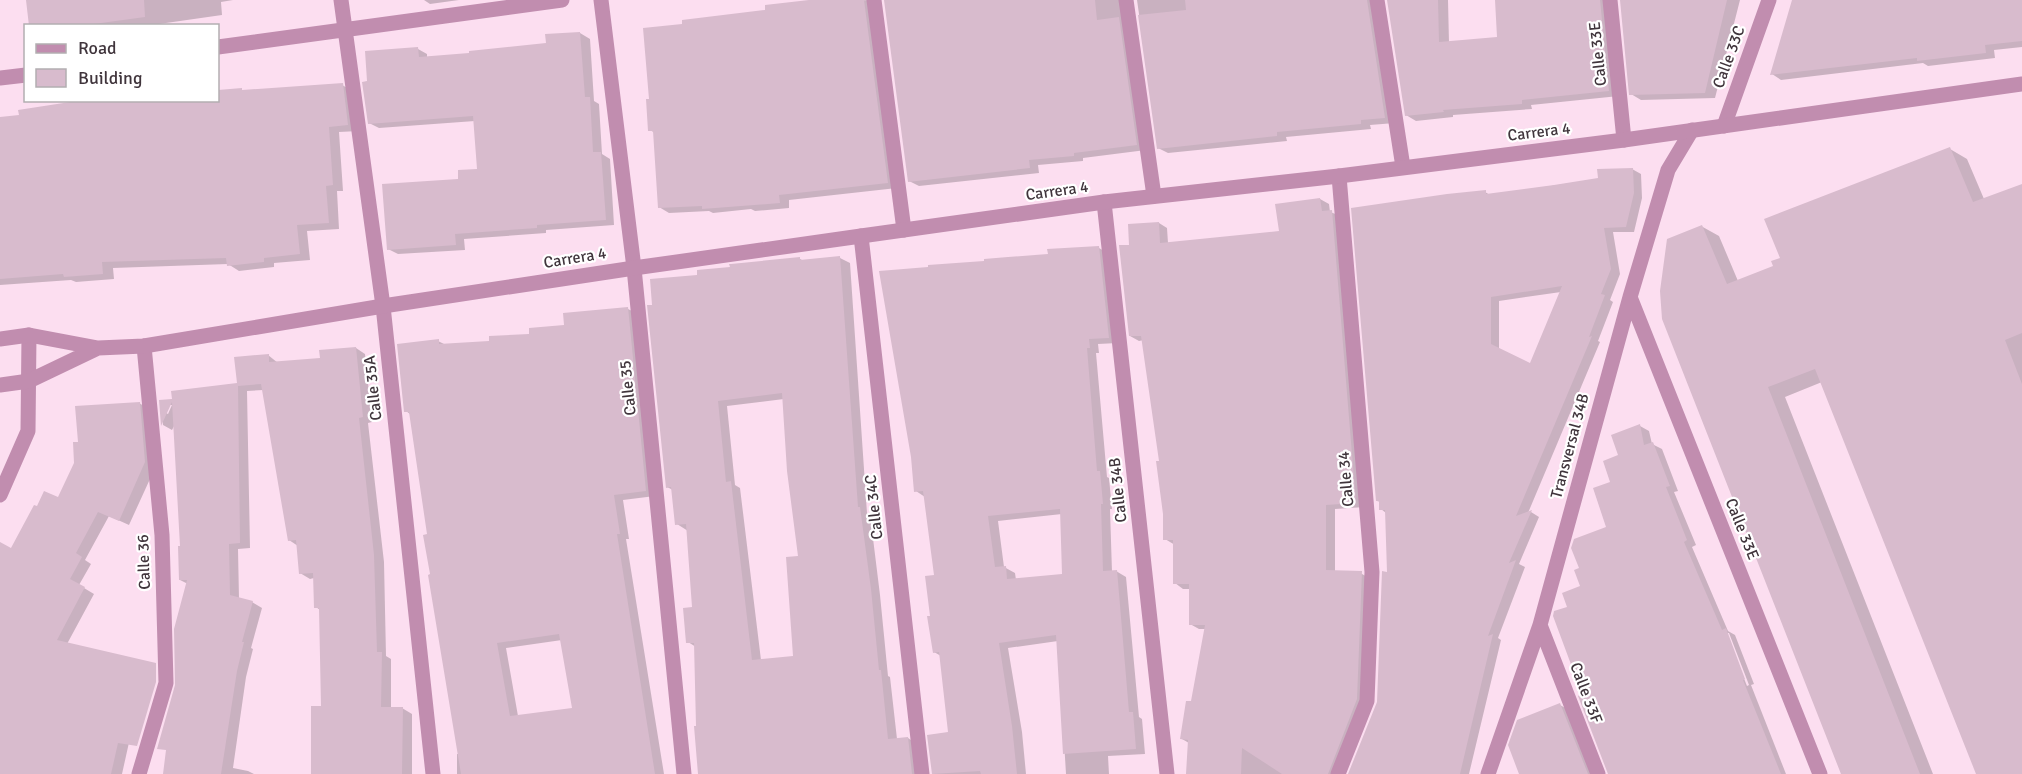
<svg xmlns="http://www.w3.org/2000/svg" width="2022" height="774" font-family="Signika,sans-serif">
<rect width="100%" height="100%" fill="#fcdef0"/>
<!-- shadow -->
<path fill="#0003" fill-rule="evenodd" d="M27,0H233L221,2L222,15L145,26H30Z
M424,0H459L430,4Z
M877,0L897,188L789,200V208L755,211L751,209L713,213L709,211L669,213L659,207L655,133L650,130V100L684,26L767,11L803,2L802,1Z
M885,0H1129L1146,150L1083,158V161L1038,165L1039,173L919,186L909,181Z
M1137,0H1380L1395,123L1370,125L1371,129L1286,137L1287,141L1168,153L1158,148Z
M1388,0H1448L1449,43L1498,38L1497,0H1613L1619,96L1531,105L1532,109L1453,115V117L1416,121L1406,115Z
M1621,0H1740L1715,98L1641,100L1631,94Z
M1794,0H2022V47L1994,50L1995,58L1928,66L1923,63L1781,80L1772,74Z
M580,33L590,39L594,101L599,104L602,154L610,159L614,225L546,230V233L464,239L465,250L398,254L388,249L478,170L475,121L379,128L369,123L418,49L427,54V57L470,55L547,44Z
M342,85L353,91L359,131L339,132L343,191H337L339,229L307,231L310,260L274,263V267L239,271L228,264L113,268L114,279L76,282L71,280L0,285V119L218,100V92Z
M1950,149L1967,159L1984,199L2022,185V774H1978L1822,382L1785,397L1933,774H1842L1701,226L1719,236L1738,281L1775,267L1781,258Z
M1632,169L1641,174L1642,198L1634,232H1613L1620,274L1610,300L1613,302L1598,341L1600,342L1528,513L1531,512L1539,517L1519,564L1525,567L1498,638L1501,640L1469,774H1350L1378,705L1388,573L1386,513L1381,509V502L1377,501L1485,192L1490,195L1599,179ZM1561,292L1531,365L1499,349V301Z
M1320,199L1329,204L1330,212L1341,216L1365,507L1335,509V572L1362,574L1371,579L1366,704L1339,774H1187L1189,743L1182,739L1192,703L1206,629H1199L1190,624V589H1183L1175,583V545L1165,539L1161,462L1144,340L1139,341L1130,336L1131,246L1159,223L1167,228L1168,243L1280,232Z
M1099,248L1109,254L1118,343L1098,344L1099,353H1096L1107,477L1109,478L1112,509H1110L1112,572L1116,571L1126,577L1139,717L1142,719L1145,754L1108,756L1109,774H1066L1058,641L1008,648L1022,732L1026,774H933L950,734L941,656L934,652L932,617L936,576L925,497L916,491L1049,256ZM1062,514L1064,576L1016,580L1015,573L1004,567L998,521Z
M840,258L850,263L867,513L870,514L880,595L888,676L890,677L897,739L908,738L917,744L922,774H700L696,647L688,642L694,609L688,531L677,524L673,490L667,487L653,306L699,276L800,259L804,261ZM784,399L799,557L795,657L761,660L740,488L735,485L727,406Z
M628,309L638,314L655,496L623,500L629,539H626L664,774H457V754H459L432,576L428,535L410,414L406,411L438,341L446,345L491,343L566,326ZM562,640L574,709L518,716L506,648Z
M356,348L365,354L372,422L368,423L384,562L386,656L391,659V708H402L412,714V774H312L322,707L320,610L316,607L314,578L310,579L300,573L298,546L289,540L263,390L247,391L250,548L238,549L239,599L252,602L262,608L251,648L253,649L246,677L233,768L248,771L254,774H165L188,584L180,580L181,548L175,424L172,430L163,425L161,402L239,384L268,355L278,363L322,359ZM169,405H172L168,414L166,413Z
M139,403L149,409L155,468L129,525L109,516L85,560L91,564L79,585L94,594L67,644L146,666L122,774H10L0,748V560L59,499L75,463L80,443Z
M1640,426L1649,431L1652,444L1662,449L1678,491L1674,492L1696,545L1692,547L1728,631L1735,635L1754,684L1751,685L1786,774H1609L1584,695L1569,607L1582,587L1581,569L1608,528L1612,483L1620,456L1613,436ZM1726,633H1729L1749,685L1747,686Z
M1560,705L1569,710L1594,774H1520Z"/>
<!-- building -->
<path fill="#d8bbcd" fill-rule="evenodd" d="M26,0H144L145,17L79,26H29Z
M809,0H864L888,183L779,195L780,203L702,209V206L658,208L653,131H648L646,99H649L643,28L682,24V20L765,10V5Z
M884,0H1095L1097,20L1119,17L1137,145L1074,153V156L1029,160L1030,168L908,182Z
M1185,0H1367L1385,118L1361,120V124L1277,132V136L1157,149L1138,15L1186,10Z
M1387,0H1438L1439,42L1497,37L1495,0H1600L1609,91L1522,100V104L1443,110L1444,112L1405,116Z
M1620,0H1727L1705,93L1629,95Z
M1792,0H2022V41L1985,45L1986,53L1917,61V58L1770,75Z
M580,32L585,97H590L593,152H601L606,220L537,225V228L455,234L456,245L387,250L382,184L458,179V170L477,169L473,116L368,124L362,82L367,81L365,51L418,47L419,57L469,53V51L546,43L545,34Z
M343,83L348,125L329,127L333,185L326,186L329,223L297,225L300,254L264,258V262L227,266L226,258L102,262L103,274L64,277L63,274L0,279V117L19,115L18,110L83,100H218V90L242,88V90Z
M1950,147L1973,202L2022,184V333L2005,340L2022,384V774H1976L1815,369L1768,387L1920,774H1841L1662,319L1660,291L1667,239L1702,225L1727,284L1773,266L1771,261L1780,258L1764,219Z
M1633,168L1634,193L1626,227L1604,228L1611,269L1601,294L1605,295L1589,337L1592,336L1516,516L1532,510L1509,563L1516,560L1488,636L1493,634L1460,774H1348L1377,702L1382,571L1387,572L1385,510H1379V501H1376L1351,208L1447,194L1486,190V194L1554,185L1598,178L1597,169ZM1562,286L1530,363L1491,344V297Z
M1320,198L1322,211L1332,210L1356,503L1326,505V570L1362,571L1357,699L1328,774H1282L1242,748L1241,774H1186L1188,740L1180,739L1186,701H1191L1205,625H1189V584H1173V540H1163V514L1156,461H1159L1141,336H1129L1119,245H1129L1128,224L1159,222L1160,243L1279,231L1275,204Z
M1099,246L1109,338L1089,339L1090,348H1087L1097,471H1100L1103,504H1101L1103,571L1117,570L1129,712H1133L1136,749L1063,754L1056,635L999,643L1012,726L1017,774H981L980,771L932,774L927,735L948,732L939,652L933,653L927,616H930L925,576L934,575L923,491L914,492L911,457L879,271L928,267V265L984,261V259L1008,257L1048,254L1047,249ZM1060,509L1062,574L1007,579L1006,566L995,567L988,516Z
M840,256L858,507H860L871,589L879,670H881L888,739L908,737L912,774H698L694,726H696L694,643H686L683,608L692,607L686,524L675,525L671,487L666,488L647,305H652L650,279L697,275V270L730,267L729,264H731L800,257V260ZM782,393L787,471L798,556L786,557L793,656L752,660L731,481L726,482L718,401Z
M628,307L646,491L614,495L620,534H617L655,774H461L428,575L430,574L423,535L427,534L409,412H404L397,344L439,339V344L489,341V336L529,334V328L564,325L563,313ZM559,634L572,708L510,716L497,643Z
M356,347L363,417L359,418L374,555L377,652H382L381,707H403L402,774H311V706H321L319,608H314L313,573L299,574L296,540L288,541L261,384L238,386L240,543L229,544L230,595L253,601L242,642H244L237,671L221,774H163L166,750L157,749L175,685L174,629L187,580H179L178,546H180L172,402L161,426L159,400L172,399L171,391L237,383L234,357L269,354V362L320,358L319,350Z
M140,402L145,462L119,521L98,512L76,553L82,557L70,579L85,587L57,640L156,663V682L137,746L118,743L111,774H0V542L11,548L34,505L37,506L44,491L58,497L74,463L73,442H78L75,406Z
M1640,424L1644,445L1653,442L1670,486L1666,487L1687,540L1684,542L1722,630L1726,628L1745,679L1743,680L1781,774H1608L1578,696L1582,694L1553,616L1554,611L1567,607L1562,593L1580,586L1574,570L1579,568L1571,548L1574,539L1606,527L1593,488L1610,482L1603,461L1618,455L1611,435Z
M1560,703L1588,774H1519L1508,745L1517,720Z"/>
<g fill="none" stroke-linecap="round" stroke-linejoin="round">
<!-- minor -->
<path stroke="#c18daf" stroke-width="15" d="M341,0L383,306L433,774
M601,0L634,268L684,774
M874,0L904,230
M1126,0L1154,196
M1377,0L1403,167
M1610,0L1624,140
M218,47L562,0
M0,78L26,75
M1724,126L1769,0
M1104,202L1167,774
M861,236L922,774
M1630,297L1820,774
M0,495L28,431L29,335
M1540,625L1598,774
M139,774L166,683L162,535L144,346
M1338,774L1367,701L1372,572L1339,176
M1488,774L1540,625L1630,297L1668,170L1692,130"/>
<!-- tertiary -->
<path stroke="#c18daf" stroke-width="15" d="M0,339L29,335L98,348L144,346L383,306L634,268L861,236L1104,202L1339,176L1624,140L2022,84
M0,385L29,381L98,348"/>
</g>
<g text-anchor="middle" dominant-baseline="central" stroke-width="4.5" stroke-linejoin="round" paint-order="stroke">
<!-- street labels -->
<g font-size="16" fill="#40353c" stroke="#fff">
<text transform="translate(1598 54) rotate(-96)">Calle 33E</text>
<text transform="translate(1729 57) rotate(-70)">Calle 33C</text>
<text transform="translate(1539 132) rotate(-7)">Carrera 4</text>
<text transform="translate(1057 191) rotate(-8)">Carrera 4</text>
<text transform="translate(575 258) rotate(-9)">Carrera 4</text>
<text transform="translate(373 388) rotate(-96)">Calle 35A</text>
<text transform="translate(628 388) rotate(-96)">Calle 35</text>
<text transform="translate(1570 446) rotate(-75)">Transversal 34B</text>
<text transform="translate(1346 479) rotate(-95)">Calle 34</text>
<text transform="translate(1118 490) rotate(-96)">Calle 34B</text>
<text transform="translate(874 507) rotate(-96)">Calle 34C</text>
<text transform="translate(1742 529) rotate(68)">Calle 33E</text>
<text transform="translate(144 562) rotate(-92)">Calle 36</text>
<text transform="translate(1586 693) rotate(69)">Calle 33F</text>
</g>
</g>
<!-- legend -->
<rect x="24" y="24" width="195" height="78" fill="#ffffff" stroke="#b3aeb1" stroke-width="1.5"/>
<rect x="36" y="44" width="30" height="9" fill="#c18daf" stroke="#b3aeb1" stroke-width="1.5"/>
<text x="78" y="54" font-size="18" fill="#40353c">Road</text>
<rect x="36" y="69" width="30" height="18" fill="#d8bbcd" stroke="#b3aeb1" stroke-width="1.5"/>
<text x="78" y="84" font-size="18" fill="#40353c">Building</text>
</svg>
